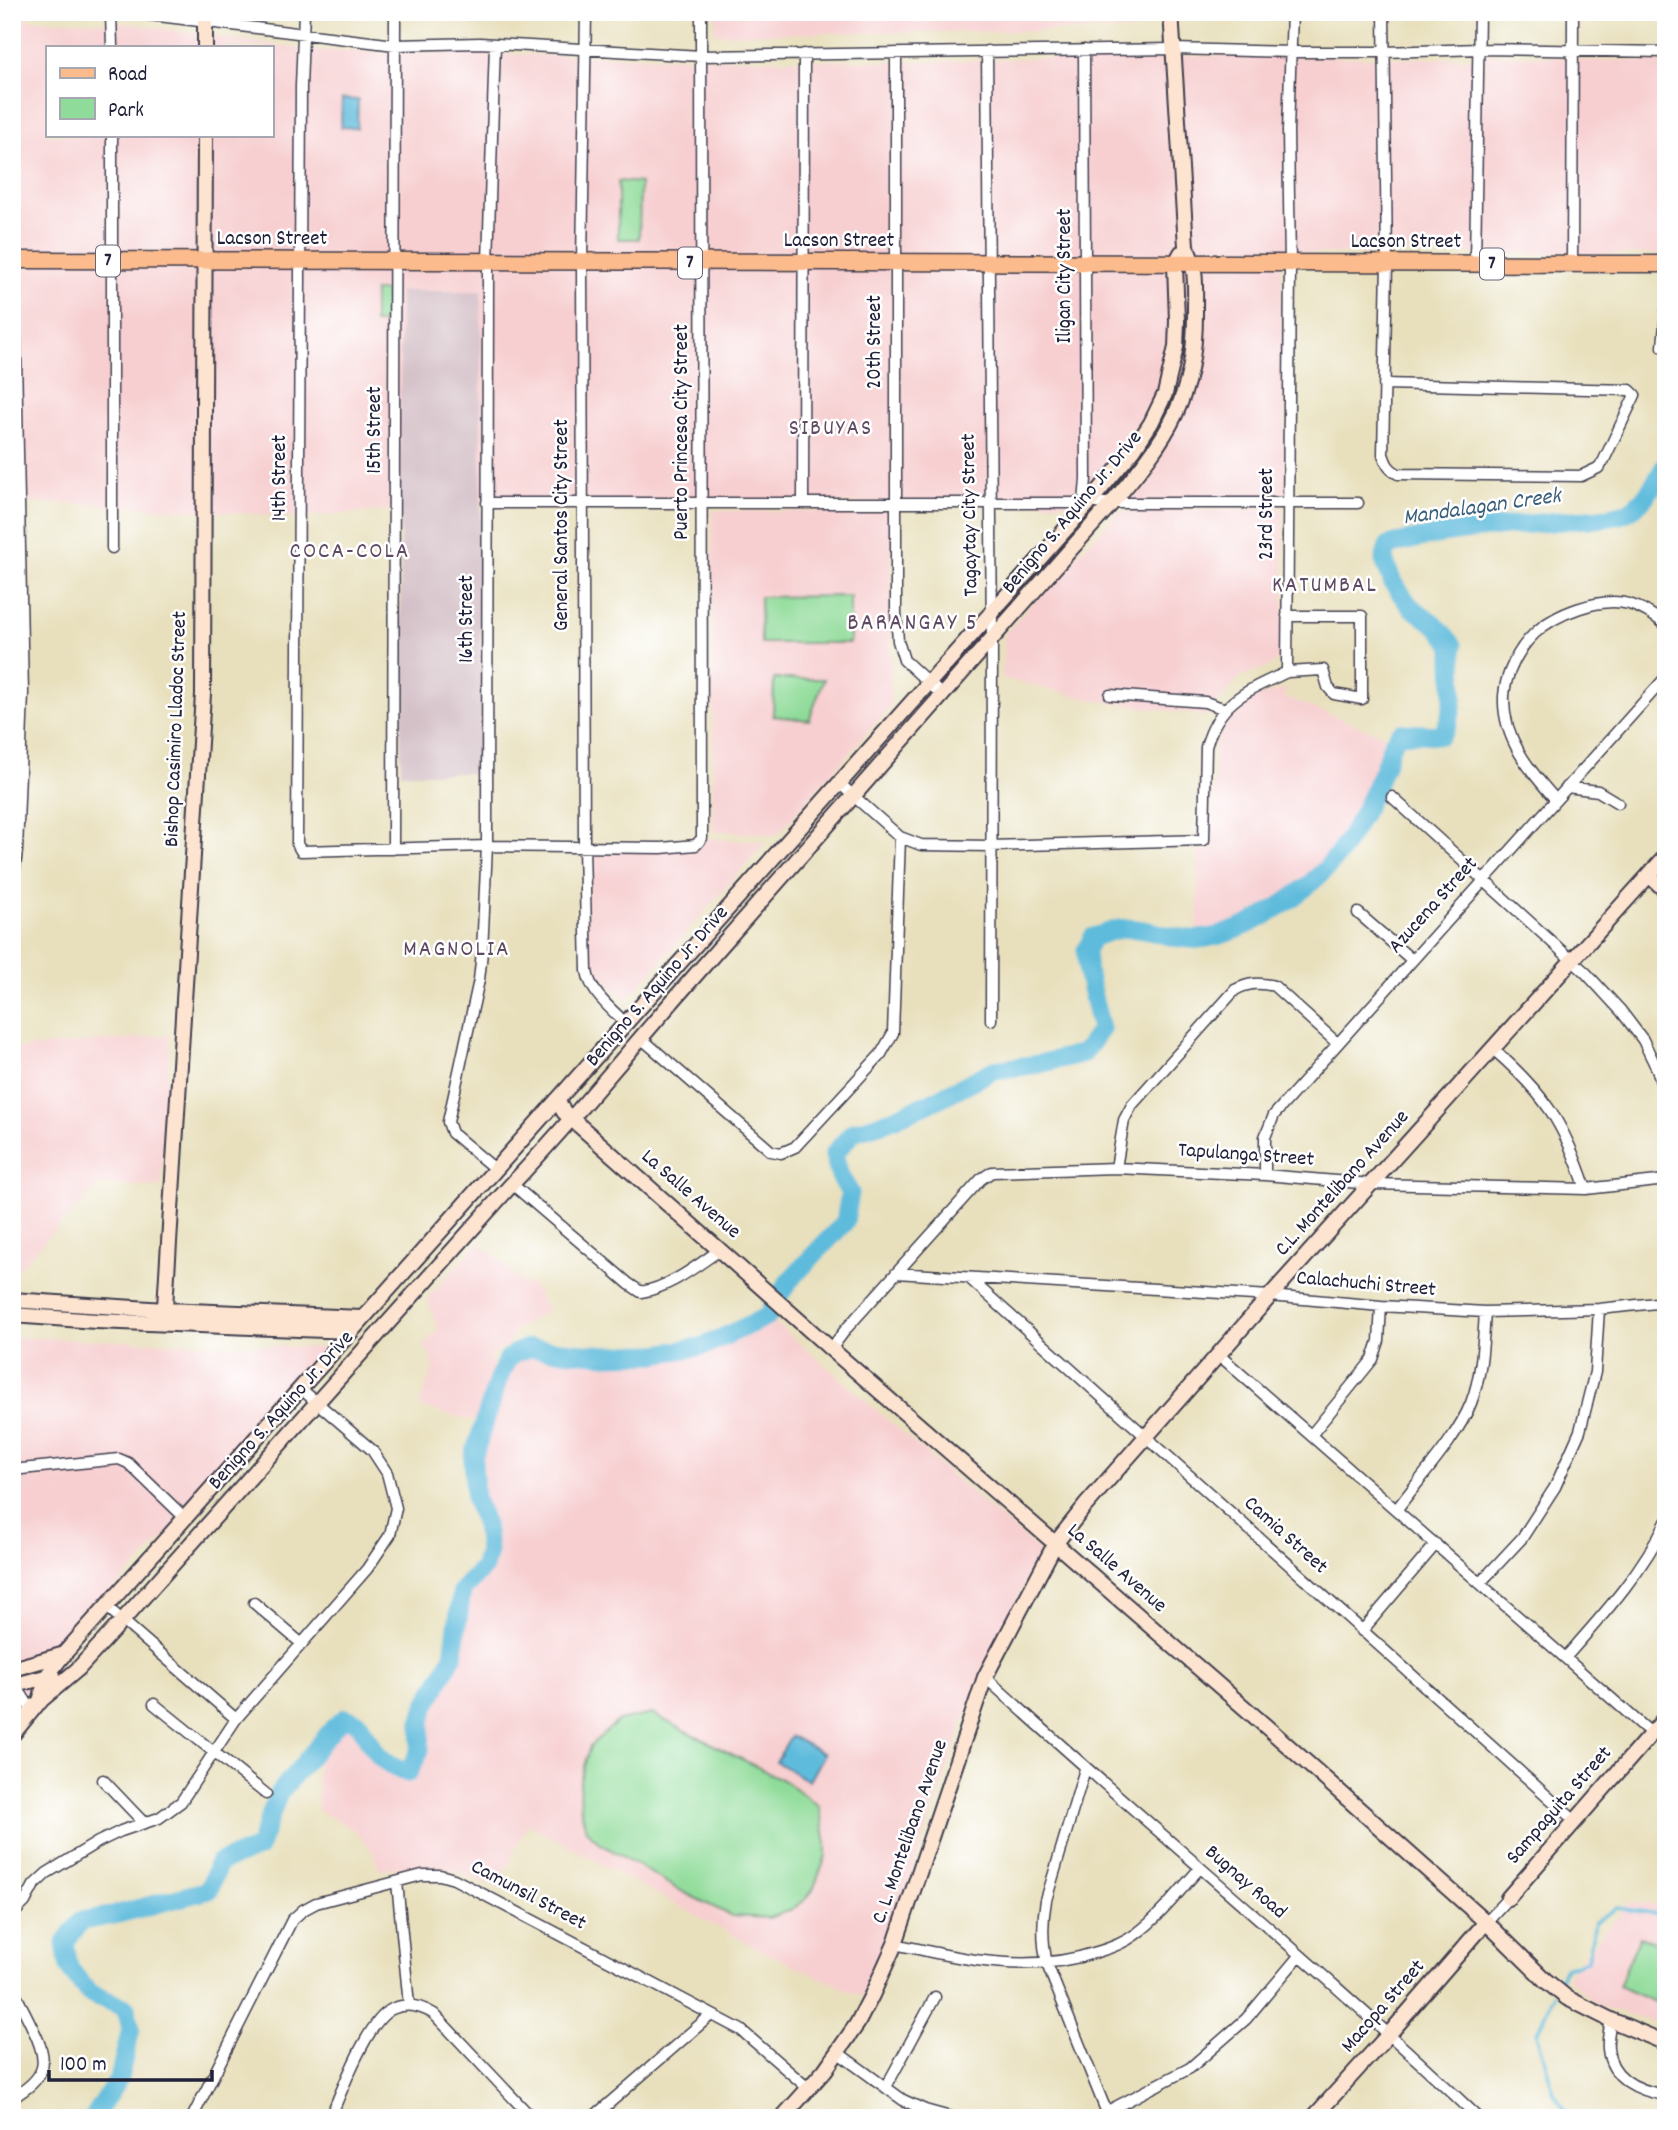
<svg xmlns="http://www.w3.org/2000/svg" width="1678" height="2130" font-family="Dekko,sans-serif">
<rect width="100%" height="100%" fill="#fff"/>
<filter id="ink" filterUnits="userSpaceOnUse"><feTurbulence type="fractalNoise" baseFrequency=".0143" numOctaves="2"/><feDisplacementMap in="SourceGraphic" scale="14" xChannelSelector="R" yChannelSelector="G"/><feConvolveMatrix kernelMatrix="1 2 1 2 8 2 1 2 1" color-interpolation-filters="sRGB"/></filter>
<filter id="wash" filterUnits="userSpaceOnUse"><feTurbulence type="fractalNoise" baseFrequency=".00686" numOctaves="4" result="noise"/><feDisplacementMap in="SourceGraphic" scale="28" xChannelSelector="R" yChannelSelector="G"/><feGaussianBlur stdDeviation="1.57" result="paint"/><feColorMatrix in="noise" values="0 0 0 0 0 0 0 0 0 0 0 0 0 0 0 0 0 1.4 0 .05"/><feComposite in="paint" operator="in"/></filter>
<g filter="url(#wash)">
<rect width="100%" height="100%" fill="#e8e0bd"/>
<!-- built -->
<path fill="#f7cfd0" fill-rule="evenodd" d="M715,12H1130L1131,30L715,34Z
M12,19L125,23L310,50L911,62L1161,55L1483,59V54L1570,57V60L1663,61L1666,254L1281,253L1287,503H487L302,517L109,505L12,502ZM47,47H271V135H47Z
M1283,508L1284,637L1281,656L1272,665L1240,677L1206,716L1093,700L1002,678L1004,635L1047,585L1120,511Z
M712,511H892L890,707L777,835L713,831Z
M1288,688L1283,696L1393,739L1384,767L1368,804L1343,846L1324,872L1296,896L1260,917L1224,934L1197,939L1198,850L1213,848L1215,743L1243,700Z
M697,838L766,842L627,1000L586,963L588,845Z
M170,1035L161,1187L99,1185L12,1275V1049Z
M479,1242L510,1270L512,1276L517,1275L523,1285L527,1283L532,1285L547,1310L514,1332L507,1346L489,1356L498,1373L478,1422L419,1407L434,1364L424,1345L438,1330L427,1298Z
M768,1316L1040,1552L976,1685L881,1963L863,1997L764,1952L527,1824L497,1887L448,1869L421,1866L380,1870L372,1851L354,1830L318,1810L317,1749L334,1727L345,1718L359,1723L372,1748L389,1767L408,1773L420,1750L421,1722L426,1706L453,1656L462,1590L484,1567L488,1550L485,1525L475,1499L473,1458L498,1380L507,1360L515,1353L529,1348L606,1355L656,1354L704,1346Z
M12,1337L327,1348L193,1507L90,1614L12,1710Z
M1630,1902L1666,1906V2025L1599,2007L1566,1977Z"/>
<!-- industrial -->
<path fill="#d2bdc5" d="M400,291H481V773H401Z"/>
<!-- green -->
<path fill="#8fdb99" stroke="#587e6a" stroke-width="2" d="M618,181L640,183L639,239H618Z
M374,291H387V323H374Z
M850,596V643H761L760,597Z
M774,679H824L809,720L773,716Z
M652,1714L785,1781L819,1806L826,1843V1856L813,1890L805,1900L792,1909L769,1918L732,1916L685,1893L601,1844L586,1830L581,1810L580,1780L590,1746L618,1721Z
M1640,1936L1666,1947V2007L1618,1986Z"/>
<!-- water -->
<path fill="#5ebbdc" stroke="#406e8c" stroke-width="2" d="M342,99L358,100L357,128L341,127Z
M791,1736L824,1754L809,1781L776,1762Z"/>
<g fill="none" stroke-linecap="round" stroke-linejoin="round">
<!-- stream -->
<path stroke="#5ebbdc" stroke-width="3.5" d="M1558,1983L1565,1968L1588,1960L1595,1922L1617,1908L1666,1915
M1554,1994L1537,2033L1554,2093L1570,2118"/>
<!-- river -->
<path stroke="#5ebbdc" stroke-width="19" d="M779,1296L789,1281L845,1222L850,1193L840,1176L834,1154L853,1132L886,1122L936,1100L994,1070L1039,1064L1084,1053L1101,1029L1088,976L1086,950L1093,937C1102,935 1111,931 1119,929C1145,925 1172,941 1199,939C1248,935 1317,887 1344,846C1359,822 1372,796 1383,770C1389,756 1389,743 1401,733L1441,735C1459,712 1452,673 1453,645L1437,626L1410,606L1393,583L1384,560L1388,546C1443,530 1503,527 1560,521C1577,519 1615,520 1629,511C1646,501 1657,480 1666,464
M93,2118L119,2078L131,2029L126,2008L89,1993L69,1968L65,1943L81,1921L110,1916L209,1890L219,1862L258,1848L279,1793L334,1727L345,1718L359,1723C373,1749 378,1763 408,1773L420,1750L421,1722L426,1706L453,1656L462,1590L484,1567L488,1550L485,1525L475,1499L473,1458L498,1380L507,1360L515,1353L529,1348L606,1355L656,1354L704,1346L768,1316L772,1307"/>
</g>
</g>
<g filter="url(#ink)">
<g fill="none" stroke-linecap="round" stroke-linejoin="round">
<defs>
<path id="street" d="M111,12L112,47
M126,12L395,45L480,43L701,56L1173,49L1292,52H1384L1480,49L1666,52
M304,12L301,86L297,844L301,851L487,846L661,848L696,845L702,838L701,12
M586,12L582,262L584,848L587,971C591,994 610,1007 625,1023
M1084,50L1086,479L1084,503
M987,51L992,640L991,1020
M896,53V613L898,641L904,660L943,696
M112,135V548
M1475,264L1479,12
M1572,264L1573,12
M1663,347L1666,312
M1384,384L1630,390L1635,395L1603,462L1598,468L1581,476L1398,474C1388,469 1386,463 1383,454L1387,264L1384,12
M487,503H1358
M803,503L804,54
M1287,672L1323,670L1328,687L1334,694L1362,699V616H1287
M1110,695L1205,702L1225,709
M839,783L900,837L921,845L990,846L1204,840L1206,747C1219,700 1247,691 1287,672L1290,264L1288,131L1292,12
M1567,787L1598,791L1618,803
M1392,797L1586,973L1621,1011L1643,1040L1657,1069L1666,1099
M1556,800C1530,771 1502,738 1504,696C1505,675 1519,648 1534,634C1554,614 1601,596 1629,604C1643,608 1655,616 1666,625
M393,849L395,12
M12,892L17,851L23,693L14,260
M1358,913L1412,960
M641,1038L771,1151L781,1153L795,1147L881,1054L893,1033L900,837
M1492,1048C1545,1094 1564,1123 1586,1189
M1116,1168L1124,1120L1132,1105L1235,990C1248,983 1259,982 1274,986L1337,1043
M495,1169L452,1133L448,1122L479,980L482,952L487,846L488,262L495,44
M1265,1175V1137L1274,1115L1666,677
M512,1184L629,1284L641,1292C671,1287 696,1266 720,1250
M896,1273L1270,1296L1381,1306L1485,1312L1599,1309L1666,1302
M970,1279L1575,1821
M831,1349L846,1329L981,1179L992,1172L1116,1168L1265,1175L1371,1184L1586,1189L1666,1180
M1219,1355L1652,1734
M1312,1434L1373,1359L1379,1341L1381,1306
M12,1470L119,1459L128,1463L185,1518
M1397,1509C1420,1478 1457,1438 1471,1403C1482,1374 1483,1343 1485,1312
M1480,1583L1522,1538L1555,1487L1580,1431L1595,1372L1599,1309
M254,1603L302,1644
M107,1607L236,1719
M1362,1631L1436,1544
M1565,1658C1603,1615 1641,1574 1666,1522
M985,1677C1148,1826 1319,1966 1479,2118
M13,1681L32,1711
M154,1704L266,1794
M1085,1769L1046,1900C1042,1922 1042,1942 1047,1964L1109,2118
M103,1780L144,1823
M397,1882L409,2005
M12,1915L25,1902L34,1885L47,1873L98,1842L121,1831L159,1818L181,1802L236,1719L367,1569L390,1535L396,1508L387,1473L372,1450L300,1388
M1486,1922L1508,1898
M895,1944C963,1959 1029,1975 1097,1952C1111,1948 1124,1943 1136,1934C1160,1917 1180,1890 1200,1868
M12,1988C19,2001 26,2014 32,2027C50,2063 47,2077 12,2098
M1611,2020C1609,2030 1607,2040 1608,2049C1611,2079 1639,2091 1666,2095
M837,2052L903,2100L925,2110L954,2118
M886,2087L935,1997
M1106,2112L1190,2068L1246,2019L1299,1956
M192,2118L292,1920L303,1910L316,1903L422,1875H440L454,1879L741,2030L809,2089
M330,2118C342,2091 367,2021 392,2009C407,2002 421,2006 434,2014L532,2118
M592,2118L711,2015"/>
<path id="secondary" d="M205,47V12
M1649,875L1666,891
M557,1100L564,1112L831,1349L1269,1729L1486,1922L1545,1980L1567,1998L1611,2020L1666,2043
M12,1300L165,1310L362,1318
M12,1315L96,1321L351,1331
M164,1323L203,694L205,135
M12,1669L65,1654
M12,1686L53,1675
M40,1702L46,1677L63,1655L1089,503L1134,449L1151,423L1165,394L1176,347L1177,321L1175,264L1181,253
M12,1735L39,1702L78,1669L122,1621L512,1184C572,1121 626,1054 684,988C826,827 968,664 1112,503C1168,437 1196,399 1195,309C1195,284 1197,269 1186,246L1171,12
M1508,1898L1666,1717
M782,2118L825,2070L857,2024L872,1995L895,1944L985,1677L1055,1544L1085,1506L1270,1296L1666,856
M1313,2118L1390,2033L1486,1922"/>
<path id="primary" d="M12,260L1666,264"/>
</defs>
<!-- street casing -->
<use href="#street" stroke="#403e4e" stroke-width="13"/>
<!-- secondary casing -->
<use href="#secondary" stroke="#403e4e" stroke-width="18"/>
<!-- primary casing -->
<use href="#primary" stroke="#403e4e" stroke-width="19"/>
<!-- street -->
<use href="#street" stroke="#fff" stroke-width="10"/>
<!-- secondary -->
<use href="#secondary" stroke="#fde4d1" stroke-width="14"/>
<!-- primary -->
<use href="#primary" stroke="#fbbb8d" stroke-width="16"/>
</g>
</g>
<g text-anchor="middle" dominant-baseline="central" stroke-width="5" stroke-linejoin="round" paint-order="stroke">
<!-- shield labels -->
<g fill="#fff" stroke="#646476" stroke-width="2">
<rect x="96" y="245.5" width="24" height="31" rx="5"/>
<rect x="678" y="247.5" width="24" height="31" rx="5"/>
<rect x="1480" y="248.5" width="24" height="31" rx="5"/>
</g>
<g font-size="19" font-weight="bold" fill="#22223b">
<text x="108" y="261">7</text>
<text x="690" y="263">7</text>
<text x="1492" y="264">7</text>
</g>
<!-- street labels -->
<g font-size="21" fill="#22223b" stroke="#fff">
<text x="272" y="240">Lacson Street</text>
<text x="839" y="242">Lacson Street</text>
<text x="1406" y="243">Lacson Street</text>
<text transform="translate(1066 276) rotate(-90)">Iligan City Street</text>
<text transform="translate(876 342) rotate(-90)">20th Street</text>
<text transform="translate(376 430) rotate(-90)">15th Street</text>
<text transform="translate(683 432) rotate(-90)">Puerto Princesa City Street</text>
<text transform="translate(281 478) rotate(-90)">14th Street</text>
<text transform="translate(1073 513) rotate(-50)">Benigno S. Aquino Jr. Drive</text>
<text transform="translate(1268 514) rotate(-90)">23rd Street</text>
<text transform="translate(971 515) rotate(-91)">Tagaytay City Street</text>
<text transform="translate(563 525) rotate(-90)">General Santos City Street</text>
<text transform="translate(468 619) rotate(-90)">16th Street</text>
<text transform="translate(177 729) rotate(-88)">Bishop Casimiro Lladoc Street</text>
<text transform="translate(1434 906) rotate(-48)">Azucena Street</text>
<text transform="translate(658 987) rotate(-49)">Benigno S. Aquino Jr. Drive</text>
<text transform="translate(1246 1156) rotate(4)">Tapulanga Street</text>
<text transform="translate(1343 1184) rotate(-48)">C.L. Montelibano Avenue</text>
<text transform="translate(690 1195) rotate(41)">La Salle Avenue</text>
<text transform="translate(1366 1285) rotate(5)">Calachuchi Street</text>
<text transform="translate(282 1411) rotate(-48)">Benigno S. Aquino Jr. Drive</text>
<text transform="translate(1285 1536) rotate(42)">Camia Street</text>
<text transform="translate(1116 1569) rotate(41)">La Salle Avenue</text>
<text transform="translate(1560 1806) rotate(-49)">Sampaguita Street</text>
<text transform="translate(911 1832) rotate(-71)">C. L. Montelibano Avenue</text>
<text transform="translate(1245 1883) rotate(41)">Bugnay Road</text>
<text transform="translate(528 1896) rotate(28)">Camunsil Street</text>
<text transform="translate(1384 2007) rotate(-49)">Macopa Street</text>
</g>
<!-- neighbourhood labels -->
<g font-size="23" letter-spacing="2" fill="#5e4a62" stroke="#fff">
<text x="831" y="429">SIBUYAS</text>
<text x="350" y="552">COCA-COLA</text>
<text x="1325" y="586">KATUMBAL</text>
<text x="457" y="950">MAGNOLIA</text>
</g>
<!-- water labels -->
<g font-size="23" font-style="italic" fill="#3a5f7b" stroke="#fff">
<text transform="translate(1482 508) rotate(-8)">Mandalagan Creek</text>
</g>
<!-- quarter labels -->
<g font-size="24" letter-spacing="2" fill="#5e4a62" stroke="#fff">
<text x="913" y="624">BARANGAY 5</text>
</g>
</g>
<!-- margin -->
<rect width="1678" height="2130" fill="none" stroke="#fff" stroke-width="42"/>
<!-- legend -->
<rect x="46" y="46" width="228" height="91" fill="#ffffff" stroke="#a7a7b1" stroke-width="2"/>
<rect x="60" y="68" width="35" height="10" fill="#fbbb8d" stroke="#a7a7b1" stroke-width="2"/>
<text x="108" y="80" font-size="21" fill="#22223b">Road</text>
<rect x="60" y="98" width="35" height="21" fill="#8fdb99" stroke="#a7a7b1" stroke-width="2"/>
<text x="108" y="116" font-size="21" fill="#22223b">Park</text>
<!-- scale -->
<path d="M49 2070v10h163v-10" fill="none" stroke="#22223b" stroke-width="3.5"/>
<text x="60" y="2070" font-size="21" fill="#22223b" stroke="#ffffff" stroke-width="5" paint-order="stroke">100 m</text>
</svg>
